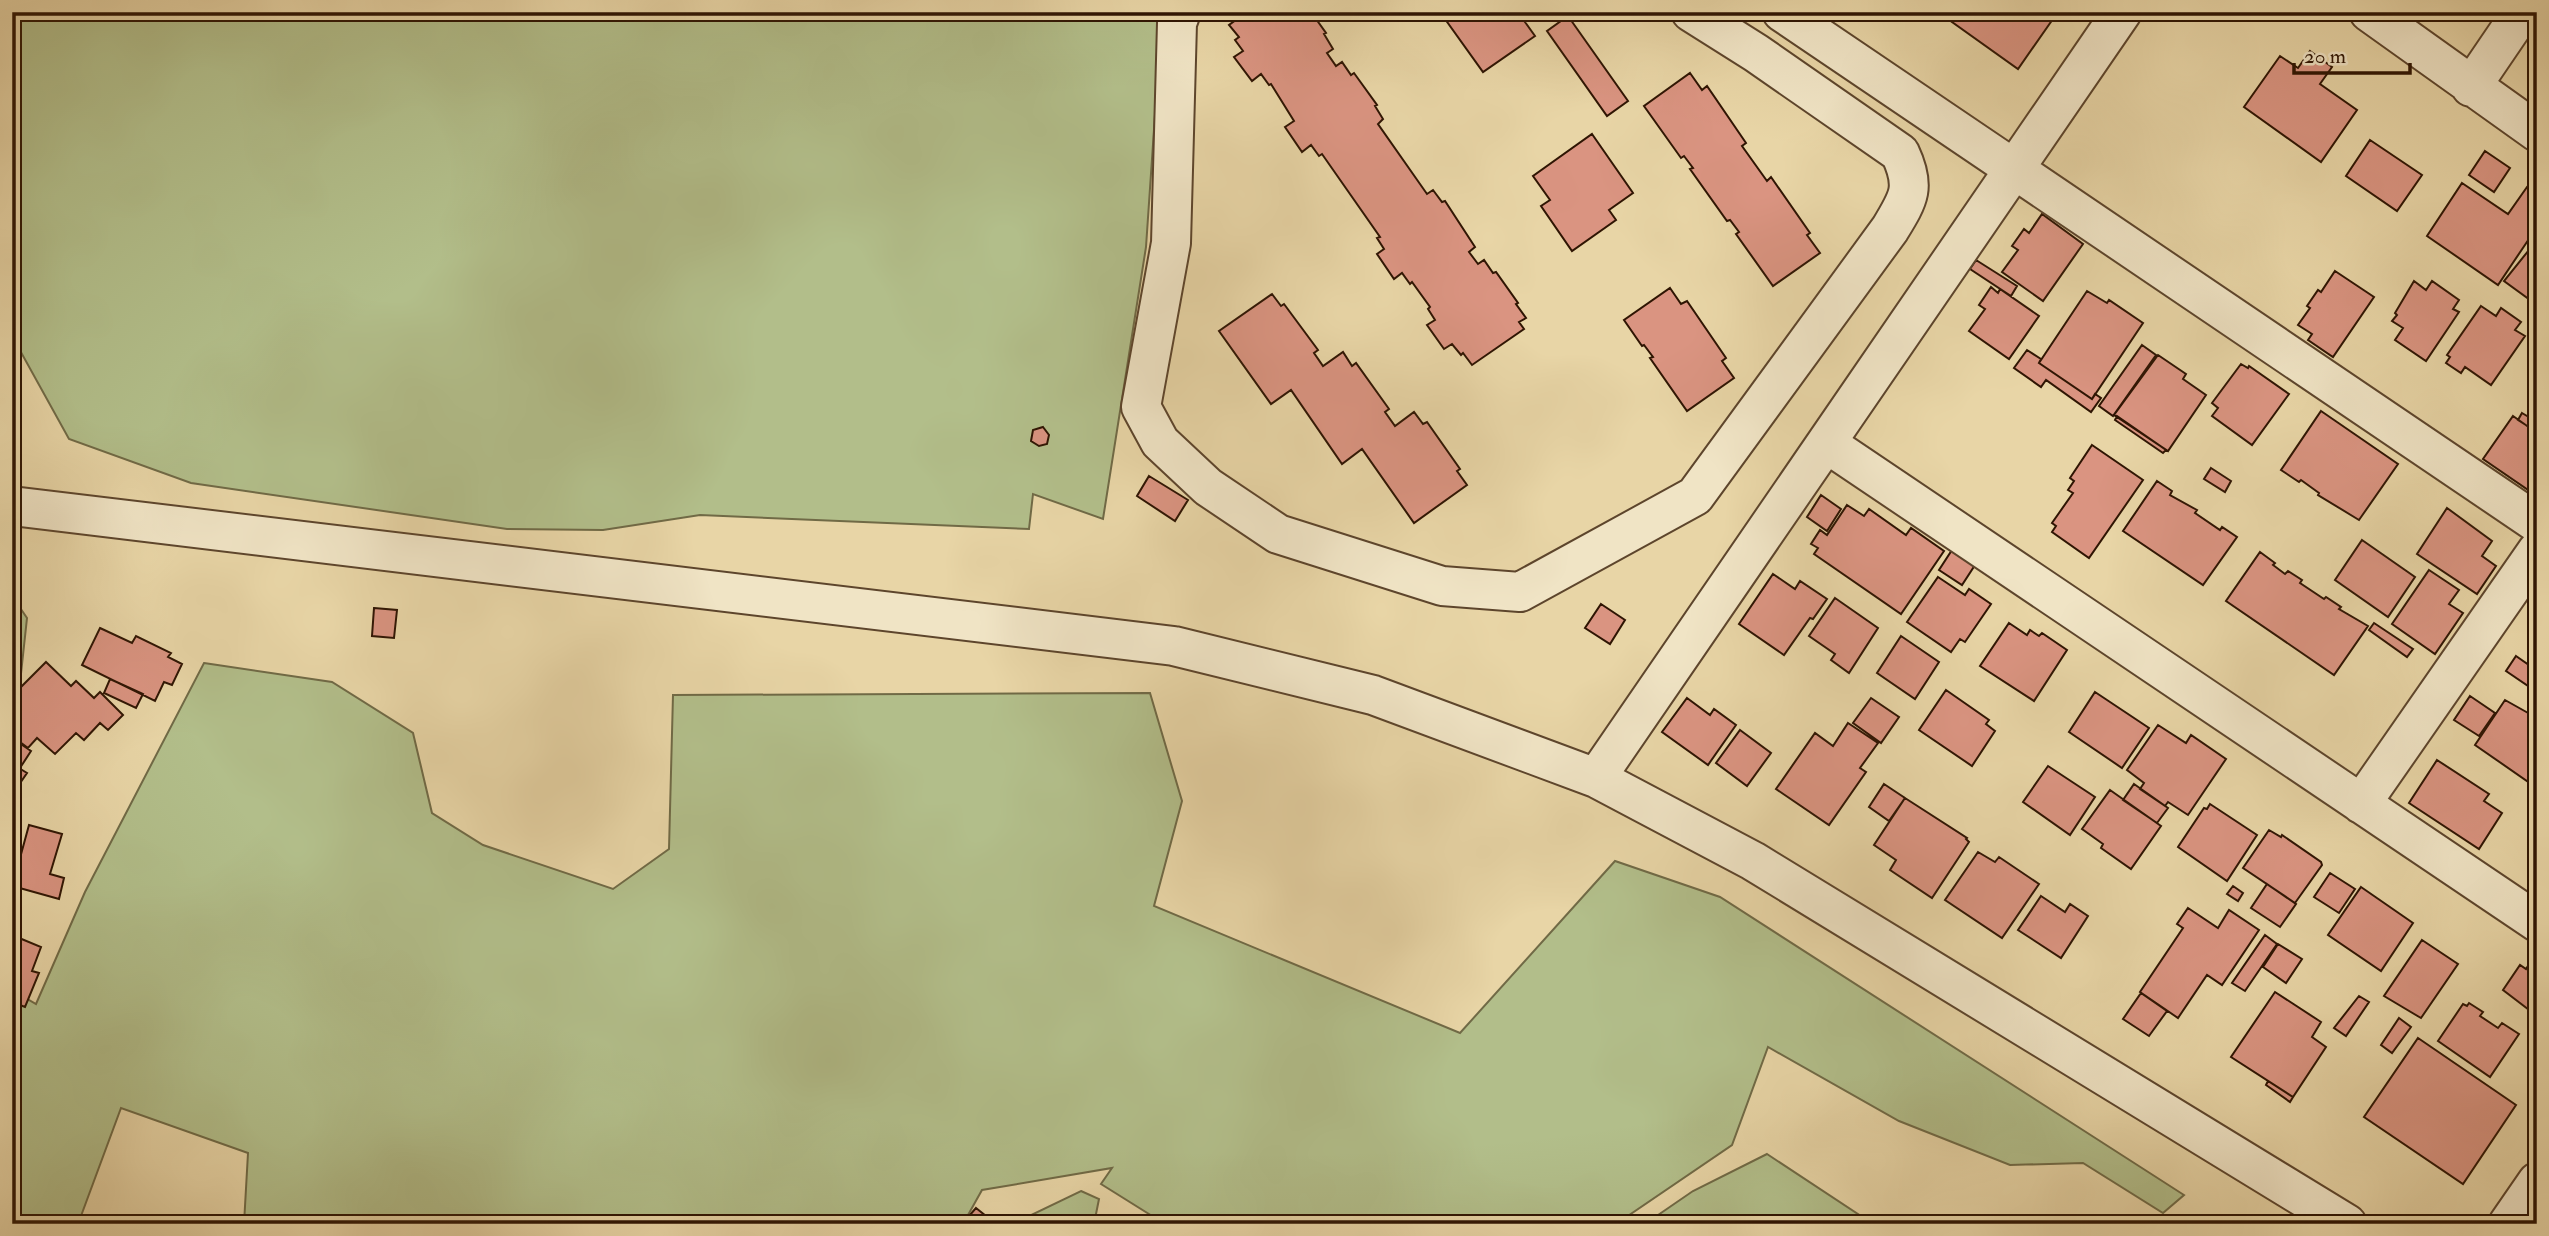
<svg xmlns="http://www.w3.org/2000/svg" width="2549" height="1236" font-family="'IM FELL Double Pica',serif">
<rect width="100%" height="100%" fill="#e8d5a6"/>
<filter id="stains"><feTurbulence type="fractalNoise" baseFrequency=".00286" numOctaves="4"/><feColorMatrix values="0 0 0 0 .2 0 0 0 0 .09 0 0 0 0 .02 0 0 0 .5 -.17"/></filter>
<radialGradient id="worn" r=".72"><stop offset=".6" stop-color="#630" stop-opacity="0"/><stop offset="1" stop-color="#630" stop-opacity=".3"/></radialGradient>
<!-- green -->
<path fill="#b2be8a" stroke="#706a46" stroke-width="2" d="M12,12H1162L1146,247L1103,519L1033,494L1029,529L700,515L603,530L507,529L191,483L69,439L12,336Z
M12,596L27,618L12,757Z
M204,663L332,682L413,733L432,813L483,845L613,889L669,849L673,695L1150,693L1182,801L1154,906L1460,1033L1615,861L1720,897L2184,1195L2163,1213L2083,1163L2010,1165L1899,1121L1768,1047L1732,1145L1616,1224H1165L1101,1184L1112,1168L982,1190L963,1224H244L248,1153L121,1108L78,1224H12V990L36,1004L85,892Z
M1767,1154L1873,1224H1645L1693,1191Z
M1081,1191L1099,1199L1094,1224H1022L1027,1217Z"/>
<!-- building -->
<path fill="#da9481" stroke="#2f1503" stroke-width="2" d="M1247,12H1311L1326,33L1324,34L1333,49L1327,53L1336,66L1342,62L1351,75L1354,73L1377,105L1375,106L1383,119L1378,124L1427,194L1433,190L1442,202L1445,201L1475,247L1469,252L1478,264L1484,260L1493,273L1496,272L1518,303L1516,304L1526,318L1519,322L1524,329L1472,365L1463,353L1461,355L1452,344L1444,349L1427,325L1435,320L1428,309L1430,307L1412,282L1410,284L1402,273L1394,279L1377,254L1384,249L1377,238L1380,237L1322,154L1319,156L1311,145L1302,152L1285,127L1294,121L1271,84L1269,85L1261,74L1252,81L1234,57L1243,51L1235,40L1239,37L1229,25Z
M1440,12H1525L1530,19L1525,22L1535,36L1483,72Z
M1938,12H2049L2055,16L2018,69Z
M1568,16L1628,101L1607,116L1547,31Z
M2310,51L2332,67L2320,84L2357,110L2321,162L2244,107L2280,56L2298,68Z
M1690,73L1702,90L1707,86L1746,143L1742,146L1767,181L1771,177L1810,233L1807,235L1820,253L1773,286L1736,234L1739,232L1730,220L1727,221L1690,169L1693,168L1684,156L1681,158L1644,106Z
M1592,134L1633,193L1609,210L1616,220L1572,251L1541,206L1550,200L1533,176Z
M2370,140L2422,175L2397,211L2346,176Z
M2485,151L2510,168L2494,192L2469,175Z
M2462,183L2508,214L2527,187L2537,193V227L2498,285L2427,236Z
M2042,214L2083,244L2043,301L2002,272L2018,250L2012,246L2024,229L2029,233Z
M2537,240V305L2504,281Z
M1976,260L2017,286L2011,296L1970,269Z
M2335,271L2374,297L2333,357L2308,340L2312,334L2298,325L2310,308L2307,306L2318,290L2321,292Z
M2414,281L2426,290L2432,281L2459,300L2453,309L2459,312L2426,361L2395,340L2403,328L2392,321L2397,315L2395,313Z
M1991,287L1998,293L2000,289L2039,316L2009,359L1969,331L1985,309L1979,305Z
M1670,288L1681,304L1687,301L1726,358L1722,361L1734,378L1687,411L1650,358L1653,357L1644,345L1642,346L1624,320Z
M2087,291L2107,303L2109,300L2143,323L2092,399L2039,363Z
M1272,294L1281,306L1284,304L1318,350L1314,353L1323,366L1343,352L1352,366L1356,363L1389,409L1385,412L1395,426L1414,412L1423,424L1427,422L1460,469L1457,471L1467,485L1414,523L1362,449L1342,464L1291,390L1271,404L1219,331Z
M2481,306L2496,316L2501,308L2521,322L2515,330L2525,336L2491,385L2465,367L2461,373L2446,363L2450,357L2447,355Z
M2142,345L2156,355L2113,416L2099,406Z
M2027,350L2041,359L2039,363L2092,399L2095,394L2101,398L2091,412L2046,380L2041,387L2014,368Z
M2158,355L2186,374L2183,379L2206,395L2168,451L2114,415Z
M2241,364L2248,368L2249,366L2289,394L2252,445L2212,416L2218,408L2212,403Z
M2537,380V398L2529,392Z
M2321,411L2398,464L2359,520L2318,495L2319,493L2301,480L2299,482L2281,470Z
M2522,413L2537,422L2532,429L2518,420Z
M2117,416L2166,450L2163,453L2115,420Z
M2513,416L2537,433V496L2483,459Z
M1043,427L1049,435L1047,444L1039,446L1031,441L1033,430Z
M2092,445L2143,480L2089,558L2052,532L2056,526L2052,523L2073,493L2068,490L2074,481L2070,478Z
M2211,468L2231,481L2225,492L2204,479Z
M1149,476L1188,500L1175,521L1137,496Z
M2157,481L2172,491L2170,495L2197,510L2195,513L2220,530L2222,527L2237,537L2203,585L2123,531Z
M1821,495L1841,509L1827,531L1807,517Z
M1847,505L1864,516L1869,509L1906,535L1911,528L1944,551L1901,614L1814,554L1818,548L1811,544L1820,530L1827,535Z
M2447,508L2492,541L2482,556L2496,566L2477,594L2417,554Z
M2362,540L2415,577L2388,617L2335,580Z
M1952,550L1975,565L1962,585L1939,570Z
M2260,552L2275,563L2273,565L2285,574L2288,571L2302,580L2300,583L2324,599L2326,597L2341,607L2339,609L2368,626L2334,675L2226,601Z
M2429,570L2459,590L2449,604L2463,613L2435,654L2392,624Z
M1773,574L1795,589L1800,581L1827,599L1813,619L1810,618L1784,655L1739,624Z
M1938,577L1965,595L1969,589L1991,604L1965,642L1960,639L1951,652L1907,622Z
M1835,598L1878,628L1849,673L1831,660L1835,654L1809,636Z
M1601,604L1625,620L1610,644L1585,628Z
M374,608L397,610L394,638L372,636Z
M2009,623L2027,635L2030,630L2039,636L2042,633L2067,650L2034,701L1980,666Z
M2374,623L2413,649L2407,657L2369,630Z
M100,628L132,643L136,636L171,653L168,657L182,664L172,685L164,682L155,701L82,665Z
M1901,636L1939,662L1915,699L1877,673Z
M2516,656L2529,665L2535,656L2537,657V692L2506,671Z
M46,662L71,686L76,681L94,698L100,692L123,715L108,730L100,723L84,740L76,733L55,754L37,738L28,748L12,736V696Z
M110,679L143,694L136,708L104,693Z
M1946,690L1989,720L1986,724L1995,731L1972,766L1919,730Z
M2095,692L2149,728L2122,768L2069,732Z
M2470,696L2495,713L2479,736L2454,720Z
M1687,698L1710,715L1714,709L1736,725L1708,765L1662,732Z
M1871,698L1899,717L1881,743L1853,723Z
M2505,700L2537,718V788L2475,745Z
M1848,723L1878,743L1860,768L1866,772L1829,825L1776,789L1815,733L1833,746Z
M2158,725L2186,743L2191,735L2226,759L2188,815L2168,802L2165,806L2140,789L2144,783L2127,770Z
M1740,730L1771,753L1747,786L1716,763Z
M12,738L31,751L20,768L12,763Z
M2437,760L2489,794L2484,801L2502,813L2479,849L2409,803Z
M14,765L27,773L16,789L12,787Z
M2048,766L2095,797L2070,835L2023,802Z
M1884,784L1905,798L1889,821L1869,807Z
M2134,784L2168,808L2157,823L2123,800Z
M2110,790L2161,826L2131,869L2101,848L2103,844L2082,829Z
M1905,798L1967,838L1966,839L1969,842L1932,898L1890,870L1896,860L1874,845Z
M2210,804L2257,835L2227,881L2178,847L2204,808L2207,809Z
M29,825L62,834L50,874L64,878L59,899L16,887L20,870L17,869Z
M2269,830L2281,837L2282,835L2321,862L2322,865L2295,903L2243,868Z
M1978,852L1995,862L1999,857L2039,884L2002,938L1945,900Z
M2330,873L2355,889L2339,913L2314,897Z
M2267,884L2296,904L2280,927L2251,908Z
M2233,886L2243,893L2238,901L2227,894Z
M2361,887L2413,923L2381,971L2328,935Z
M2041,896L2065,912L2070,904L2088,916L2061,958L2018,930Z
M2188,908L2218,928L2229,910L2259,930L2222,985L2207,975L2178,1018L2140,992L2183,928L2177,924Z
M12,935L41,947L32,971L39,973L25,1007L12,1002Z
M2265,935L2277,944L2245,991L2232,983Z
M2422,940L2458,964L2421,1018L2384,996Z
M2278,944L2302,959L2286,983L2263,967Z
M2533,958L2537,960V1016L2503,990L2520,965L2526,969Z
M2275,992L2321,1022L2312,1037L2326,1047L2293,1097L2231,1057Z
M2141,993L2167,1011L2149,1036L2123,1019Z
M2359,996L2369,1002L2346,1036L2334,1028Z
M2469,1003L2483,1012L2480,1016L2498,1028L2502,1023L2519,1034L2490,1077L2438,1041L2463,1004L2467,1006Z
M2399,1018L2411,1027L2392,1053L2381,1045Z
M2418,1038L2516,1105L2463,1184L2364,1117Z
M2268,1081L2293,1097L2290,1102L2266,1085Z
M976,1208L991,1220L988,1224H962Z"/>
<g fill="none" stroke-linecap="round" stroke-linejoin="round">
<defs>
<path id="minor" d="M1181,12L1177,23L1171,243L1141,407L1160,442L1208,487L1278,534L1442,586L1520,592L1695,496L1890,229C1909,198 1916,187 1900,153L1756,53L1691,12
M1782,12L2537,523
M2369,12L2537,132
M2471,87L2522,12
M1826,443L2537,922
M12,506L1174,646L1373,695L1596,778L1753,861L2347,1224
M1596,778L2122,12
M2361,804L2537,551
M2508,1224L2537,1182"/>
</defs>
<!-- minor casing -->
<use href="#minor" stroke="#5d452c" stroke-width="42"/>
<!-- minor -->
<use href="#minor" stroke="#f0e4c5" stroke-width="38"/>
</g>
<!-- margin -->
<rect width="2549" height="1236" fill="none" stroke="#e8d5a6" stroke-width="42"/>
<rect x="14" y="14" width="2521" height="1208" fill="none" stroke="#2f1503" stroke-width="3.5"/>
<rect x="21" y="21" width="2507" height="1194" fill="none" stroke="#2f1503" stroke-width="2"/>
<!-- scale -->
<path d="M2294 63v10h116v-10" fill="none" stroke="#2f1503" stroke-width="3.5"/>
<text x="2304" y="63" font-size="21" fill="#2f1503" stroke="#f0e4c5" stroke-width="5" paint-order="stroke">20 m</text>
<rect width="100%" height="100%" filter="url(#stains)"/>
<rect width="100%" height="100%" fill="url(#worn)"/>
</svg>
